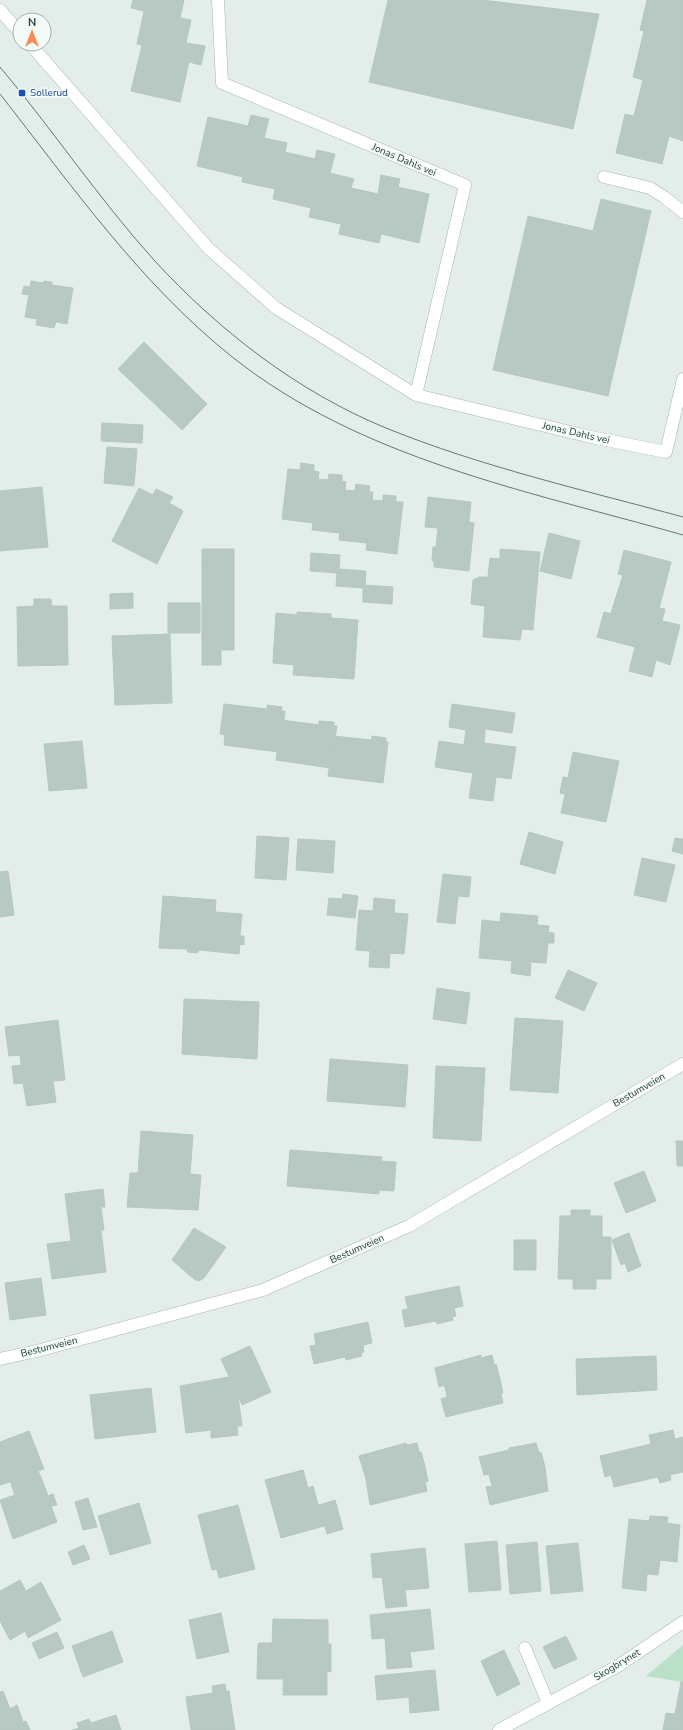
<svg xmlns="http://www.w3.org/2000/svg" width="683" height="1730" font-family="'Nunito Sans',sans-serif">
<rect width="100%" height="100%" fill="#e3eeea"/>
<!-- green -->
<path fill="#bbe0c8" d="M683,1645V1682L646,1676Z"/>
<!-- building -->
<path fill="#b8c8c3" stroke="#b5c8c1" d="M133,0H184L180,18L191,20L186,43L205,46L201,65L189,62L180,102L131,91L142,45L137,44L144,11L131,8Z
M388,0H482L599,14L573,129L369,82Z
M647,0H683V141L669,136L662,164L616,153L625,114L634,116L643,80L633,77L644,31L640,30Z
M251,115L269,119L264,138L287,143L285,152L315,159L317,150L335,154L330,173L354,179L351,188L378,194L381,175L400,179L398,187L429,194L419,243L381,234L379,243L339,234L341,224L309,217L311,208L273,199L275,189L242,182L243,177L197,166L208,117L248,126Z
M601,199L651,211L608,396L493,370L528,216L593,231Z
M31,281L43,283L44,281L52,282V285L73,288L67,324L56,322L54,328L36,325L37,319L25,317L29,295L22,294L24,286L30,287Z
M144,342L207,404L182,430L118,369Z
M102,423L143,425L142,443L101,441Z
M107,447L137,449L134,486L104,483Z
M301,463L314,465V471L319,472L313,523L282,519L288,469L300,470Z
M329,474L342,475V481L346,482L340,533L312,530L318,479L328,480Z
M356,484L370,486L369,492H373L367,543L339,540L345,490L355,491Z
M42,487L48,547L0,551V491Z
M139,488L153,495L156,489L173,497L169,503L183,511L157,564L112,541Z
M383,495L396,496V502H403L397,554L366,550L372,500L383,501Z
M428,497L471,502L469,522L474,523L469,571L434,567V561H432L433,547H436L438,528L425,527Z
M549,533L580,541L571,579L540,571Z
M202,549H234V566H202Z
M500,549L540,552L533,630L522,629L520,640L483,637L485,606L471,604L473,580L479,577H488L490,558L500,559Z
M624,550L671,562L665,586L618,574Z
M311,553L340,555L339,569L366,571L365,585L393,587L392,604L363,602V588L336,586L337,573L310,571Z
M202,566H234V650H221V665H202Z
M623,575L665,586L659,608L665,609L662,621L649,618L652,606L622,599L618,615L611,613Z
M133,593V608L110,609V594Z
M34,599H51L52,606H67L68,665L18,666L17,607L34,606Z
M622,599L652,606L649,618L680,625L670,665L656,660L652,677L629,671L635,647L597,637L604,612L618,615Z
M168,603H200V633H168Z
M297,612L331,614V618L358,620L354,679L293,675L294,665L273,663L276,613L297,615Z
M170,634L172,703L115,705L112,636Z
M224,704L267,709V705L282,707L281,711H285L284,720H282L278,752L224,745L225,735L220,734Z
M452,704L515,713L512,733L485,729V732L474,730L472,746L464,745L466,730L449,727Z
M282,720L319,725V721L334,722V726H337L330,768L276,760Z
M474,730L485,732L484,743L516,747L511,779L496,777L493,801L469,798L473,773L435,767L439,741L472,746Z
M334,736L371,740L372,736L386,738V742H388L383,783L328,776Z
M82,741L87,788L49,791L44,744Z
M573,752L619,761L606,822L561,813L565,794L560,793L563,777L568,778Z
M529,832L563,842L555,874L520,864Z
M257,836L289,838L286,880L255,878Z
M675,838L683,839V854L672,851Z
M298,839L335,841L333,873L296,870Z
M642,858L675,865L666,902L634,895Z
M8,871L14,915L0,917V872Z
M443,874L471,877L469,897L458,896L455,924L437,922Z
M343,894L358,896L355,918L327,915L329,898L342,899Z
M163,896L216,900L215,912L242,914L240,936H244V945L240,944L239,954L199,950L197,953L188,952L187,949L159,948Z
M374,898L395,900L394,913L408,914L404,954L390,953L389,968L369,967L370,951L356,950L359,910L373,911Z
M501,913L538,916L537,925L549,926L548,932L554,933V943H548L546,963L528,962L531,964L530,976L511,973L512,961H515L479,958L482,920L500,922Z
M568,970L597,983L584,1011L555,998Z
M437,988L470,993L466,1024L433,1019Z
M184,999L259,1002L257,1059L182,1054Z
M515,1018L563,1021L558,1093L510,1090Z
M58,1020L65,1080L53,1081L56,1102L27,1106L23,1083L14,1084L12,1066L21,1065L20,1055L9,1056L5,1027Z
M330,1059L408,1065L405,1107L327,1101Z
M436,1066L485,1068L481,1141L433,1138Z
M141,1131L193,1135L190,1174L201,1175L198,1210L127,1207L130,1173H138Z
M676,1141H683V1166H677Z
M290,1150L382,1157L381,1161L396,1162L394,1191L379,1190V1194L287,1186Z
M644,1171L656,1201L626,1213L614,1183Z
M103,1189L105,1207H101L104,1230H101L106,1272L52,1279L47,1244L71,1241L65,1194Z
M571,1210H590V1216H602V1237H611V1279H596V1289H573V1279H558L560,1216H571Z
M194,1228L226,1247L204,1278L199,1281L194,1279L172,1260Z
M629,1233L641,1266L628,1272L625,1263L621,1265L612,1240Z
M514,1240H536V1270H514Z
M41,1278L46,1315L10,1320L5,1283Z
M459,1286L463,1306L454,1308L456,1316L452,1317L453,1320L437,1324L436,1321L405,1327L402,1310L408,1309L405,1297Z
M368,1322L372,1343L363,1345L364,1352L361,1353L362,1356L346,1360L345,1357L314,1364L310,1346L316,1345L314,1334Z
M250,1346L271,1392L242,1405L221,1359Z
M481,1355V1358L492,1355L494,1365L496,1364L500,1379L446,1391L444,1385L439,1387L435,1368Z
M656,1356L657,1390L577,1395L576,1359Z
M228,1377L238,1396L242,1426H237L238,1435L211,1438V1430L186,1433L180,1386Z
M500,1379L503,1393L501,1394L503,1403L446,1417L441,1399L447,1397L446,1391Z
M151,1388L156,1432L95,1439L90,1395Z
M673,1430L675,1439L683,1437V1472L670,1475L671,1480L660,1483L658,1477L614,1487L611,1475L605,1477L600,1456L651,1444L649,1435Z
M29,1431L44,1469L38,1471L41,1477L15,1487L10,1482L0,1485V1442Z
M406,1443L407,1445L417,1443L419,1452H421L425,1466L366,1479L359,1456Z
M536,1443L539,1453L541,1452L545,1467L490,1479L489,1474L484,1475L479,1457L509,1450V1448Z
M425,1466L428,1481L425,1482L427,1491L370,1505L366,1479Z
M545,1467L548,1491L490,1505L486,1487L492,1486L490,1479Z
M303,1470L308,1488L313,1486L324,1526L281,1538L265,1480Z
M41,1477L48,1496L53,1494L57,1505L51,1506L57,1522L13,1539L0,1500L15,1495L11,1484H13L15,1487Z
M88,1498L97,1527L83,1530L75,1502Z
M335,1500L343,1529L327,1534L319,1505Z
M139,1503L151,1543L110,1555L98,1516Z
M238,1505L255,1569L219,1578L217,1569L212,1570L198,1515Z
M650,1516L668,1517L667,1523L680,1525L677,1562L660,1560L658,1575L647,1574L646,1591L622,1588L629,1519L649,1521Z
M497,1541L501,1590L469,1592L465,1544Z
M537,1542L541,1591L510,1594L506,1545Z
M578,1543L583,1591L551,1594L546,1546Z
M84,1545L90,1559L73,1565L68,1552Z
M425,1548L429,1588L405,1590L407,1606L386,1608L382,1577L373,1578L371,1554Z
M20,1580L26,1591L41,1582L61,1620L28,1638L25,1631L10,1640L0,1621V1591Z
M430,1609L434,1649L410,1652L412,1667L387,1669L385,1638L372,1639L370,1615Z
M221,1613L229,1652L197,1659L189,1620Z
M273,1619L328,1620V1644H331V1672L327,1671V1695H283L284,1648H272Z
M112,1631L123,1662L83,1677L72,1646Z
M57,1632L64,1648L39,1659L32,1643Z
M566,1636L577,1659L554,1669L543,1647Z
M259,1643H273L272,1648H284L283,1679H257L258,1644Z
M504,1650L520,1684L497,1696L481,1661Z
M435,1670L439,1710L410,1713L409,1697L377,1700L375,1676Z
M681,1682H683V1730H663L666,1713L675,1714Z
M225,1684L226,1691H229L235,1730H191L186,1697L213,1693L212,1686Z
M3,1691L10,1709L17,1705L23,1722L26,1721L30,1730H0V1692Z
M116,1715L121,1730H72L79,1728L77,1723L89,1719L91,1723Z"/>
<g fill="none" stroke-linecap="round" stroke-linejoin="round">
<defs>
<path id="service" d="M604,177L650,188L664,197L683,212
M525,1648L548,1703"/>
<path id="minor" d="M218,0L222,83L465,185L416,395
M0,10L20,33
M30,44L208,248L276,308L416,395L591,437L666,452L683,379
M499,1730L618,1666L683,1622"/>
<path id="tertiary" d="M0,1359L37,1351L263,1290L409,1226L683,1064"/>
</defs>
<!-- service casing -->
<use href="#service" stroke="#a5b6b2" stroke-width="13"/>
<!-- minor casing -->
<use href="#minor" stroke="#a5b6b2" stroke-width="13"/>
<!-- tertiary casing -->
<use href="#tertiary" stroke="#a5b6b2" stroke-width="13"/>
<!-- service -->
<use href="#service" stroke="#fff" stroke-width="12"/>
<!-- minor -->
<use href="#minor" stroke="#fff" stroke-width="12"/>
<!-- tertiary -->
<use href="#tertiary" stroke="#fff" stroke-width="12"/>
<!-- tram -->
<path stroke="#5c7b76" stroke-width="1" d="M0,67C53,130 99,199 154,260C218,330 298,392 386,428C482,467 584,490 683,517
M0,94C72,186 140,283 231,356C360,459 528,491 683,535"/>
</g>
<!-- markers -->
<rect fill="#1a4fb4" stroke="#f4faf7" stroke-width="1.5" x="18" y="89" width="8" height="8" rx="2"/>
<g text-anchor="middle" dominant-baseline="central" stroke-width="3.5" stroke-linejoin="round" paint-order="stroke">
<!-- transit labels -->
<g font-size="10" fill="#164399" stroke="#f4faf7" text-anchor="start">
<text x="30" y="93">Sollerud</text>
</g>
<!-- street labels -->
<g font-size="10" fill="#21403a" stroke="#f4faf7">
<text transform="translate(404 160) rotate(23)">Jonas Dahls vei</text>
<text transform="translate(576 433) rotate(13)">Jonas Dahls vei</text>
<text transform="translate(639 1090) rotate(-30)">Bestumveien</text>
<text transform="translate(357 1249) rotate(-24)">Bestumveien</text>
<text transform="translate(49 1347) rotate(-14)">Bestumveien</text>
<text transform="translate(617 1665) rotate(-31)">Skogbrynet</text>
</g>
</g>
<!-- north arrow -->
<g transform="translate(32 32)"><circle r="19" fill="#f4faf7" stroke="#a0b0ab"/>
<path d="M0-3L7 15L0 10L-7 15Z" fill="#f98c55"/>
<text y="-6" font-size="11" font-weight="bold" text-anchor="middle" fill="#21403a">N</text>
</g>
</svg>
